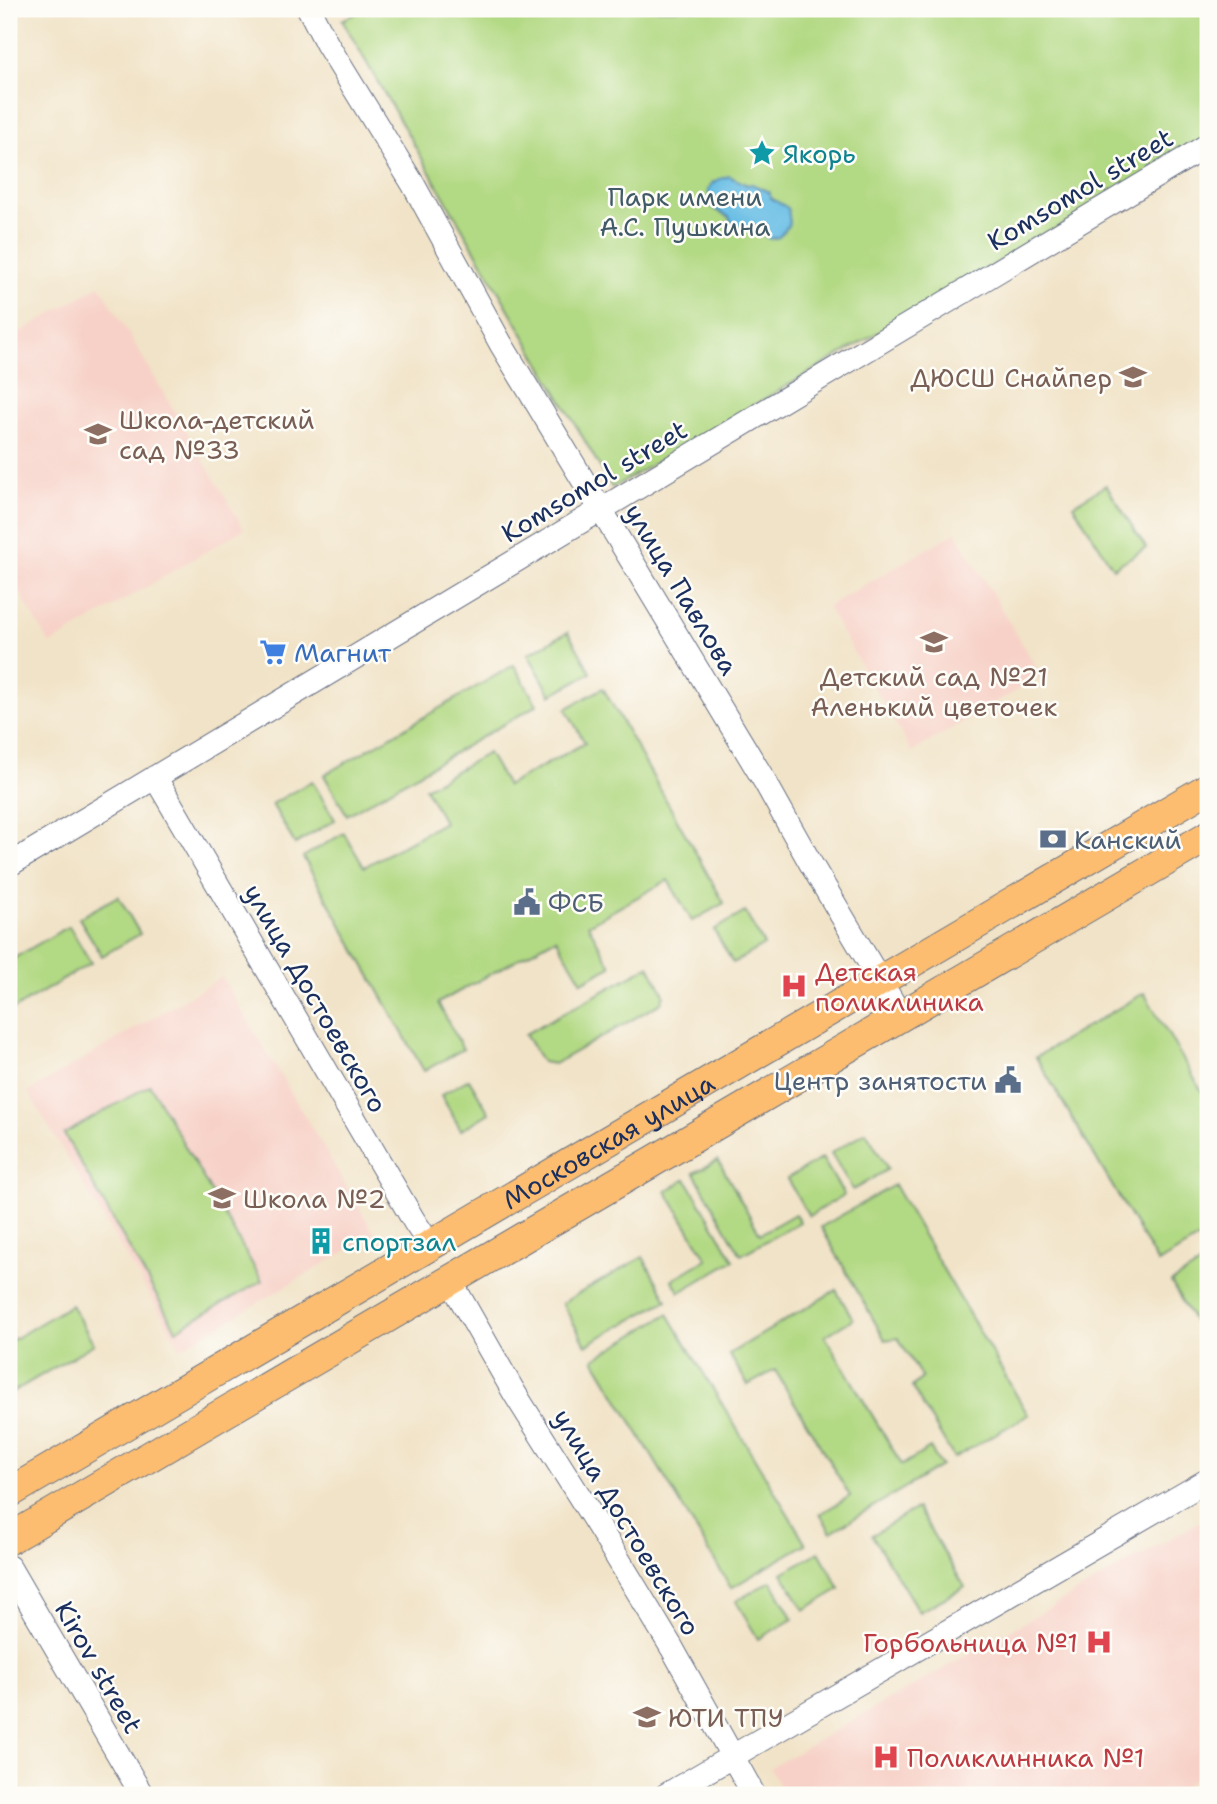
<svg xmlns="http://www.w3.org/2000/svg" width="1217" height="1804" font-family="'Shantell Sans',sans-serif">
<rect width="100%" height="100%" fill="#fdfcf7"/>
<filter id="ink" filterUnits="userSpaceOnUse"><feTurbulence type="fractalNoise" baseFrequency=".0143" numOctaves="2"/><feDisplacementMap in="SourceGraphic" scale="14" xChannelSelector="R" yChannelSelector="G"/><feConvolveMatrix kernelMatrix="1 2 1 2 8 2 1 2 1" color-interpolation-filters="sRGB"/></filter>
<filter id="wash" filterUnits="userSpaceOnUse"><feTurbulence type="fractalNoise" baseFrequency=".00686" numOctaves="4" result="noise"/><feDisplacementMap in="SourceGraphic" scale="28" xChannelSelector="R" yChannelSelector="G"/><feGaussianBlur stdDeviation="1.57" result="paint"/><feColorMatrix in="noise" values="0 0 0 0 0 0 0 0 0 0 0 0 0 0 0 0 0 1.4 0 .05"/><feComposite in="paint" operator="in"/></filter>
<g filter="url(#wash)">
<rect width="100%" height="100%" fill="#f1e3c7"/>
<!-- built -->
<path fill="#f7d1c7" d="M100,285L244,529L50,644L9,575V339Z
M956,532L1041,676L912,752L827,607Z
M222,977L375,1234L181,1348L28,1092Z
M1208,1517V1767L1174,1795H785L770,1768Z"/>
<!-- green -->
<path fill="#b2d983" stroke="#668470" stroke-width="2" d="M365,9H1208V140L612,488L342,20Z
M1106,485L1146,548L1113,568L1073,505Z
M568,632L591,673L551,695L528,654Z
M514,665L537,705L347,815L324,775Z
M603,688L724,903L692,921L668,880L588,925L611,966L582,982L556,938L438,1003L463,1049L424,1071L303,857L344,833L364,867L444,822L425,788L488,753L507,786L585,743L566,709Z
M312,781L335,820L295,844L272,804Z
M118,896L140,934L102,956L79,918Z
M745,912L764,945L733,963L714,930Z
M69,926L91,963L9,1012V961Z
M649,966L664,994L661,1003L554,1064L542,1062L525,1034Z
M1144,993L1208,1102V1233L1158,1263L1036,1057Z
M469,1079L489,1113L461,1130L441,1095Z
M150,1085L262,1281L176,1330L64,1134Z
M866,1132L888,1169L853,1190L831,1153Z
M822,1158L844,1195L809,1216L787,1179Z
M718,1160L760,1234L795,1214L800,1222L741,1255L694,1173Z
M686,1179L734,1260L680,1292L672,1280L707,1259L666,1191Z
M894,1185L1028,1415L954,1458L912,1387L922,1378L898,1338L885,1340L821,1227Z
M643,1257L667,1300L586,1345L562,1303Z
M1208,1260V1346L1171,1282Z
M836,1290L853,1319L825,1336L902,1465L930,1448L941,1466L831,1532L820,1514L850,1496L775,1370L748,1385L729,1354Z
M71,1305L94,1344L11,1393L9,1389V1342Z
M668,1314L806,1544L731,1588L594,1359Z
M917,1508L965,1587L919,1612L872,1535Z
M819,1552L840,1589L804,1610L782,1573Z
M771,1581L793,1619L758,1639L736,1601Z"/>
<!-- water -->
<path fill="#69bee5" stroke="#4276a2" stroke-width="2" d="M729,176L747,185L752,184L769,192L771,198L788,208L790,224L779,237L770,239L754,230H748L731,222L729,217L713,208L708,190L713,182H716L717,180Z"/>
</g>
<g filter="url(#ink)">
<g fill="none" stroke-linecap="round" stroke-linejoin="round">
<defs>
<path id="minor" d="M309,9L327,44L413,184L501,344L764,780L811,864L901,1016
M155,777L414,1221L430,1245
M9,865L1208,145
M450,1280L515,1394L600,1529L672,1648L754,1795
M9,1567L142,1795
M666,1795L1208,1480"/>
<g id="major">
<path id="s1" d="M9,1493L1208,788"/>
<path d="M9,1539L1208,836"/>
</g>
</defs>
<!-- minor casing -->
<use href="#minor" stroke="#666e83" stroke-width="25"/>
<!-- major casing -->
<use href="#major" stroke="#666e83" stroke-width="32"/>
<!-- minor -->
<use href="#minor" stroke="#fff" stroke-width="23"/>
<!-- major -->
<use href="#major" stroke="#fcbd6f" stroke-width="30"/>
</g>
</g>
<!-- icons -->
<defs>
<symbol id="sight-bare" viewBox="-9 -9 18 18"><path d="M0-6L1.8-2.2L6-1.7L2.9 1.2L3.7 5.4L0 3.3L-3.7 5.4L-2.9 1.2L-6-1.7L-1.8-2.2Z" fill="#0f9aa8" stroke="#fdfcf7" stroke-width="2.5" paint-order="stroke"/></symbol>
<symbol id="school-bare" viewBox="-9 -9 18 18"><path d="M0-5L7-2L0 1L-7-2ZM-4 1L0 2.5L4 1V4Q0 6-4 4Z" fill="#8d6e63" stroke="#fdfcf7" stroke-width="2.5" paint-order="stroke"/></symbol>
<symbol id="supermarket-bare" viewBox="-9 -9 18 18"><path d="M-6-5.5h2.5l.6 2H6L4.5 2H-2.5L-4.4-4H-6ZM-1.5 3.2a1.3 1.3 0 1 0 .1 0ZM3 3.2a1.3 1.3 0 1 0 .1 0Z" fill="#3f7fe0" stroke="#fdfcf7" stroke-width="2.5" paint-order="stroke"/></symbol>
<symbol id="bank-bare" viewBox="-9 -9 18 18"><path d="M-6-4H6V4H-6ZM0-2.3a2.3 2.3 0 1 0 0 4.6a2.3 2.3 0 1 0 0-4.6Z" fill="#5c6f8a" stroke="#fdfcf7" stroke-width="2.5" paint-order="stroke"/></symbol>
<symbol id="civic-bare" viewBox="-9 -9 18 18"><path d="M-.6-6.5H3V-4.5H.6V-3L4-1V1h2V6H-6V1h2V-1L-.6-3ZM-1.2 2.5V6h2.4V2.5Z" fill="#5c6f8a" stroke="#fdfcf7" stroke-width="2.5" paint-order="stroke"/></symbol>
<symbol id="hospital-bare" viewBox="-9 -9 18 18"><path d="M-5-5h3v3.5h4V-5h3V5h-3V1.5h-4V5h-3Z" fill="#e0444e" stroke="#fdfcf7" stroke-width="2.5" paint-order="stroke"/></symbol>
<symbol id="building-bare" viewBox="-9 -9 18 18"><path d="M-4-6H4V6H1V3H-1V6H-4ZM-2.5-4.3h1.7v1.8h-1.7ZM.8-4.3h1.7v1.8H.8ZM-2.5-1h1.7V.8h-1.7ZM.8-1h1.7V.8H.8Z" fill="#0f9aa8" stroke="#fdfcf7" stroke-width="2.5" paint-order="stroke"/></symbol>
<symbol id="university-bare" viewBox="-9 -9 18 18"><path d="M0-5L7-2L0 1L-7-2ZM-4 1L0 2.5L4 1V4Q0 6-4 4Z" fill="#8d6e63" stroke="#fdfcf7" stroke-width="2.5" paint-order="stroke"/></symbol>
</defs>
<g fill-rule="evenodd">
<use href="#sight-bare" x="743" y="134" width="38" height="38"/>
<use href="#school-bare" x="1114" y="358" width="38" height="38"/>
<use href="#school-bare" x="79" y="415" width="38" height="38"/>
<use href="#school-bare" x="915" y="623" width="38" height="38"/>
<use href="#supermarket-bare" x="254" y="633" width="38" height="38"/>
<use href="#bank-bare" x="1034" y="820" width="38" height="38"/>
<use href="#civic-bare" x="508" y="883" width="38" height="38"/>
<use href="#hospital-bare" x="775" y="967" width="38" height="38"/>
<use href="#civic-bare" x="989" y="1061" width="38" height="38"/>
<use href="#school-bare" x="203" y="1179" width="38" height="38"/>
<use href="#building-bare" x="302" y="1222" width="38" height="38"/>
<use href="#hospital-bare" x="1080" y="1623" width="38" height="38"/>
<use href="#university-bare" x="628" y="1698" width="38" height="38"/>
<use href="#hospital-bare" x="867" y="1738" width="38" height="38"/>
</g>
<g text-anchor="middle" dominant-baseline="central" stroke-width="5" stroke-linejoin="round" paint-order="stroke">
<!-- culture labels -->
<g font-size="26" fill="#0d838f" stroke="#fdfcf7" text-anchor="start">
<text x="783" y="153">Якорь</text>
<text x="342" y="1241">спортзал</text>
</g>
<!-- street labels -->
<g font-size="26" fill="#1b2f5e" stroke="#fdfcf7">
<text transform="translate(1080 189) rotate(-31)">Komsomol street</text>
<text transform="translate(594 481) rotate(-31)">Komsomol street</text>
<text transform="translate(682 589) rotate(59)">улица Павлова</text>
<text transform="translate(316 998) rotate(60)">улица Достоевского</text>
<text stroke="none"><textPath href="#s1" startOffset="695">Московская улица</textPath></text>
<text transform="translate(627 1522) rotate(59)">улица Достоевского</text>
<text transform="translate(99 1667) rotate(60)">Kirov street</text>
</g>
<!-- park labels -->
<g font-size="26" fill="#415a67" stroke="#fdfcf7">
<text x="685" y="196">Парк имени<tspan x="685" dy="30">А.С. Пушкина</tspan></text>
</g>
<!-- education labels -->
<g font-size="26" fill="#785e54" stroke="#fdfcf7" text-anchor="start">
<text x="1112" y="377" text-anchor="end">ДЮСШ Снайпер</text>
<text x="119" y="419">Школа-детский<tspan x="119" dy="30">сад №33</tspan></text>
<text x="934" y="676" text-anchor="middle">Детский сад №21<tspan x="934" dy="30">Аленький цветочек</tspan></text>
<text x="243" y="1198">Школа №2</text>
<text x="668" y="1717">ЮТИ ТПУ</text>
</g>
<!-- shop labels -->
<g font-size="26" fill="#366cbe" stroke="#fdfcf7" text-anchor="start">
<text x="294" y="652">Магнит</text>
</g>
<!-- service labels -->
<g font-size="26" fill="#4e5e75" stroke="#fdfcf7" text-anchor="start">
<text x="1074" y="839">Канский</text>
<text x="548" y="902">ФСБ</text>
<text x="987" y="1080" text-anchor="end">Центр занятости</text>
</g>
<!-- health labels -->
<g font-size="26" fill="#be3a42" stroke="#fdfcf7" text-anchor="start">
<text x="815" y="971">Детская<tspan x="815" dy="30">поликлиника</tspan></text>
<text x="1078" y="1642" text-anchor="end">Горбольница №1</text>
<text x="907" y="1757">Поликлинника №1</text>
</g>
</g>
<!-- margin -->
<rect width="1217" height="1804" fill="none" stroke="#fdfcf7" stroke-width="35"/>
</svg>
